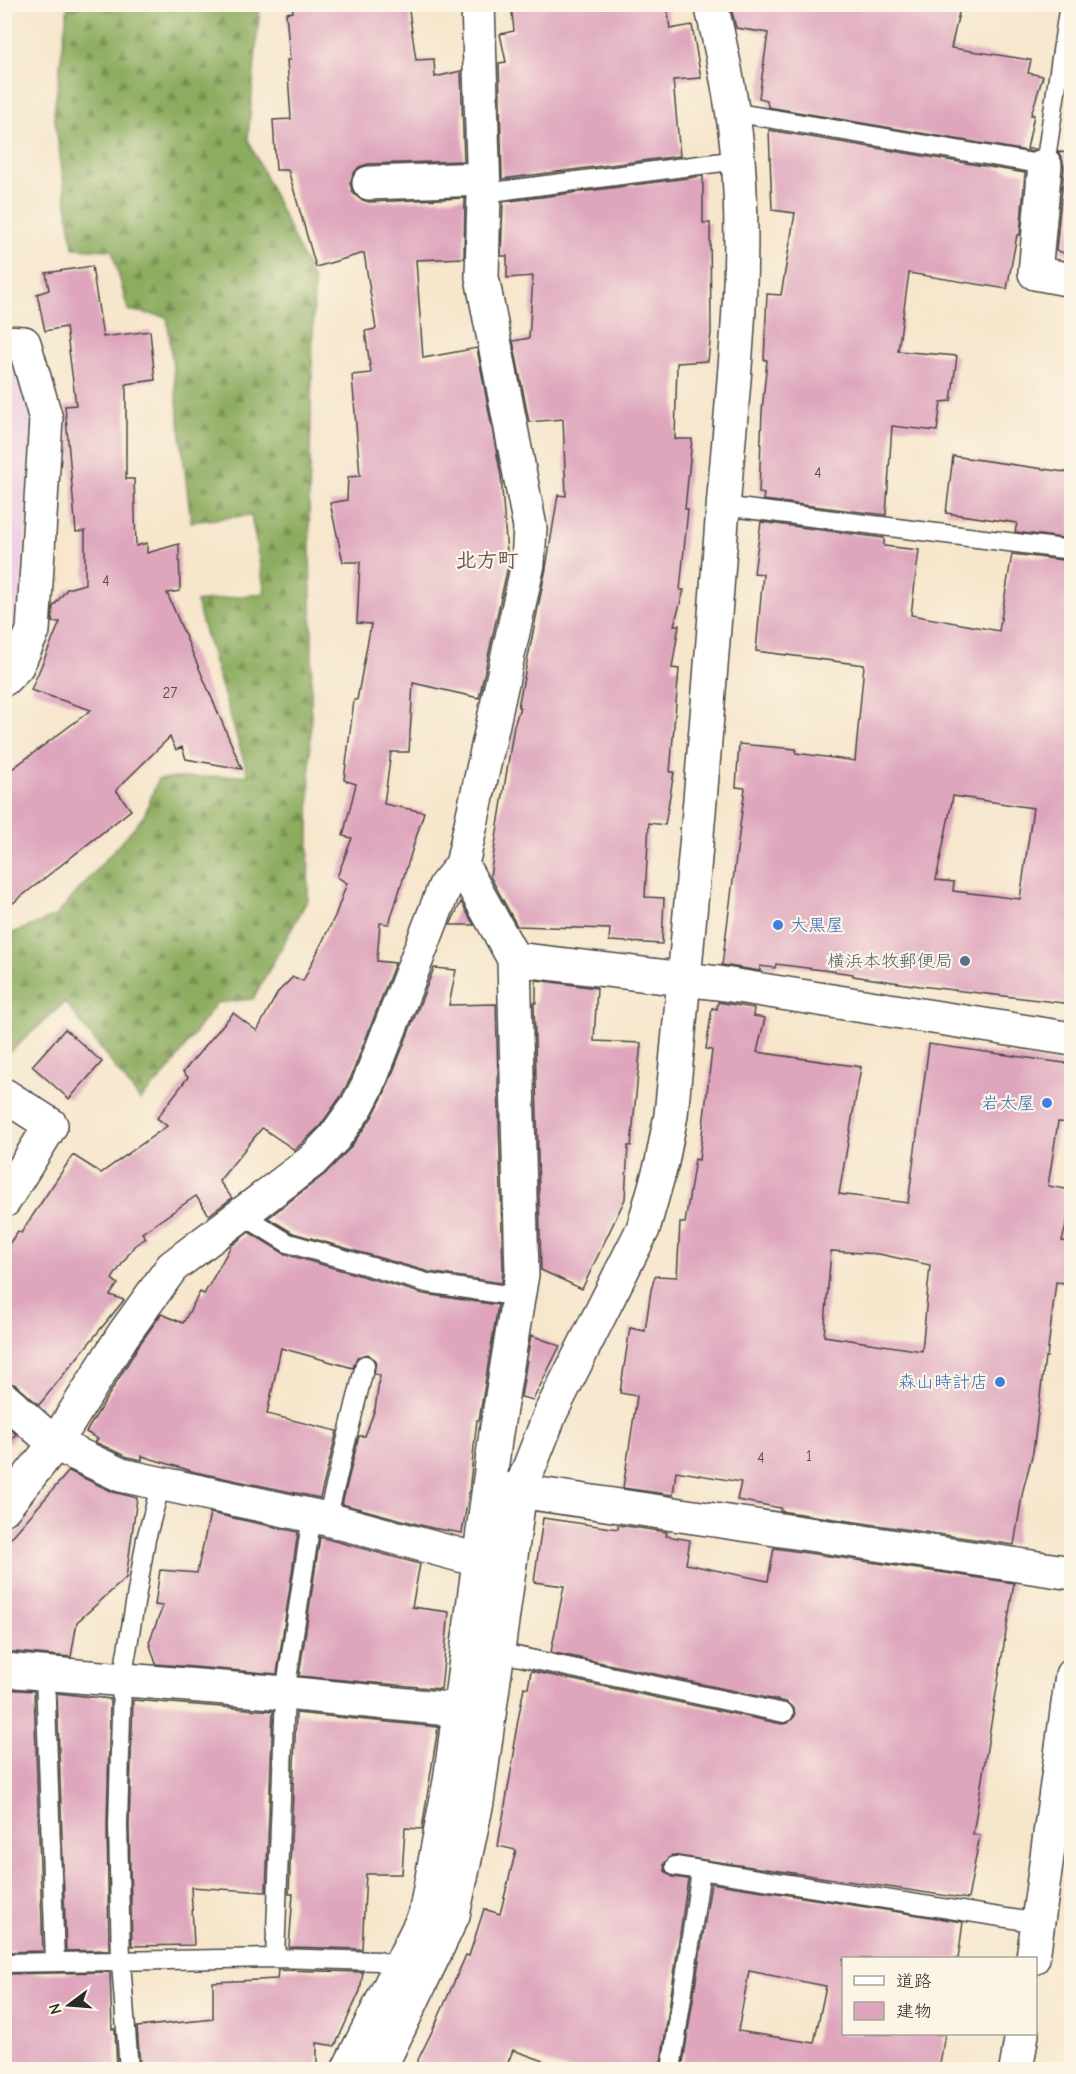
<svg xmlns="http://www.w3.org/2000/svg" width="1076" height="2074" font-family="'Comic Neue','Klee One',sans-serif">
<defs>
<pattern id="forest-firs" width="22" height="20" patternUnits="userSpaceOnUse" patternTransform="scale(1.5)"><rect width="22" height="20" fill="#8cac5f"/><path d="M5 1l3.5 6h-7zM16 11l3.5 6h-7z" fill="#738c4f"/></pattern>
</defs>
<rect width="100%" height="100%" fill="#fcf5e5"/>
<filter id="ink" filterUnits="userSpaceOnUse"><feTurbulence type="fractalNoise" baseFrequency=".0167" numOctaves="2"/><feDisplacementMap in="SourceGraphic" scale="12" xChannelSelector="R" yChannelSelector="G"/><feConvolveMatrix kernelMatrix="1 2 1 2 8 2 1 2 1" color-interpolation-filters="sRGB"/></filter>
<filter id="wash" filterUnits="userSpaceOnUse"><feTurbulence type="fractalNoise" baseFrequency=".008" numOctaves="4" result="noise"/><feDisplacementMap in="SourceGraphic" scale="24" xChannelSelector="R" yChannelSelector="G"/><feGaussianBlur stdDeviation="1.35" result="paint"/><feColorMatrix in="noise" values="0 0 0 0 0 0 0 0 0 0 0 0 0 0 0 0 0 1.4 0 .05"/><feComposite in="paint" operator="in"/></filter>
<g filter="url(#wash)">
<rect width="100%" height="100%" fill="#f6e6cc"/>
<!-- built -->
<path fill="#efd0e6" d="M5,352L9,353L32,419L20,630L5,628Z"/>
<!-- forest -->
<path fill="url(#forest-firs)" stroke="#5c6c45" stroke-width="1.5" d="M68,5H260L248,139L314,282L309,501L312,643L308,899L253,999L216,1003L168,1071L140,1100L65,1002L10,1052L5,1053V936L56,916L144,816L158,779L248,775L196,602L265,593L251,515L191,522L167,317L128,310L112,250L73,248L54,113Z"/>
<g id="blocks">
<!-- building -->
<path fill="#dea5bd" fill-rule="evenodd" d="M292,4H408L416,60L434,59L435,77L461,71L464,161L368,164L359,167L353,174L350,184L353,193L360,199L369,202L465,198L464,258L416,260L423,358L477,348L501,476L508,566L479,698L413,683L409,752H391L384,804L424,812L389,924L380,923L377,961L395,963L351,1077L341,1096L320,1126L295,1150L262,1128L219,1181L232,1198L209,1215L196,1196L142,1233L146,1238L134,1246L112,1279L118,1284L110,1295L124,1300L39,1405L16,1385L4,1381V1251L18,1231L21,1233L73,1155L101,1173L167,1126L157,1118L188,1077L183,1072L233,1013L257,1031L278,992L293,977L303,981L335,916L347,883L337,877L352,838L343,836L356,784L344,780L354,700H357L371,624L357,623L360,562H343L330,503L347,500L348,477L360,476L352,375L371,373L365,331L376,329L364,253L316,267L288,170H276L273,120L291,119L287,60H290L286,13L293,12Z
M511,4H667L670,29L692,25L701,78L673,80L680,156L502,179L499,63L506,62L500,34L514,31Z
M730,4H961L951,48L1031,60L1028,73L1043,76L1031,115H1034L1027,149H1035L1033,152L768,107L767,100L759,98L768,33L736,28Z
M769,130L1025,173L1020,235H1017L1007,289L909,273L898,351L957,356L951,401L941,402L937,431L892,426L886,515L763,500L764,494L759,493L762,411L767,360H764L767,294L781,295L795,213L772,210Z
M1058,152L1071,153V256L1056,250L1064,167L1062,158Z
M703,176V223H710L711,333L708,361L677,363L675,439H692L685,509H688L680,590H684L674,625H679L672,668L679,669L670,772H674L665,825L649,823L645,897L664,898L662,944L609,941L610,929L517,926L490,876L514,726L520,707H518L546,568L558,495L566,496L563,419L529,422L513,341L529,338L533,276L507,278V256H501L503,202Z
M92,266L103,337L150,331L155,380L126,384V479H134L136,546L147,543V553L179,544L180,591L167,593L242,769L186,759L182,747L176,750L170,737L116,790L131,810L4,910V775L91,710L31,690L60,622H52L53,607L67,589L85,584V531L76,532L65,406L76,405L66,327L45,331L37,294L49,290L46,273Z
M953,456L1071,473V539L1015,532L1017,523L946,513Z
M761,522L884,538V546L919,550L911,615L999,631L1012,554L1071,561V1004L920,986L853,976V974L776,964L775,968L760,966V971L722,965L745,788L736,787L739,744L796,749V753L855,761L864,665L756,651L763,574L754,573ZM953,796L1033,808L1020,899L953,891L954,882L936,880Z
M461,902L474,925H450Z
M434,968L456,970L449,1005L496,1004L503,1270L502,1283L429,1272L293,1233L268,1218L325,1174L349,1149L372,1117L385,1092Z
M536,980L597,988L594,1041L641,1043L631,1146H628L625,1199L582,1289L541,1270L534,1003H536Z
M718,1002L754,1008L753,1016L765,1018L757,1052L861,1067L839,1194L908,1203L929,1044L1071,1064V1123L1058,1122L1048,1186L1071,1190V1207L1062,1241L1071,1242L1064,1283L1056,1282L1047,1357H1045L1033,1452L1023,1490L1014,1545L780,1511L781,1508L737,1500L741,1482L676,1471L673,1495L623,1488L637,1396L620,1393L630,1328L645,1331L651,1290L655,1276L677,1277L680,1223H685L695,1159L699,1160L712,1050L706,1049L712,1008L717,1009ZM831,1251L879,1254L930,1265L922,1351L824,1336Z
M65,1029L102,1062L69,1099L32,1066Z
M249,1232L285,1254L424,1294L498,1305L479,1420H477L469,1492L462,1533L432,1528L342,1504L359,1436H365L375,1409L380,1375L374,1374L376,1361L368,1354L357,1357L353,1368L281,1348L267,1414L337,1431L320,1498L195,1472L142,1456V1460L127,1457L95,1442L98,1439L86,1432L139,1345L161,1314L183,1323L200,1292L204,1294L231,1246Z
M531,1335L560,1346L533,1400L521,1397Z
M4,1424L16,1434L4,1449Z
M69,1471L113,1492L137,1498L126,1578L77,1622L71,1657L4,1651V1546Z
M210,1513L298,1532L277,1674L156,1664L149,1642L163,1606L155,1605L160,1570L197,1573Z
M543,1518L618,1529V1525L667,1532L666,1536L690,1540L686,1564L768,1581L774,1548L1014,1583L973,1834L980,1835L968,1899L672,1855L664,1864L665,1871L673,1877L688,1879L660,2070H569L513,2050L505,2070H413L436,2023L466,1955L469,1956L484,1909L500,1914L516,1850L498,1846L515,1748H513L524,1687L528,1688L531,1671L782,1724L788,1723L795,1716L794,1709L786,1702L551,1652L564,1586L534,1582Z
M320,1537L420,1564L412,1607L449,1612L441,1689L299,1676Z
M4,1689L34,1691L43,1951L4,1952Z
M57,1693L110,1699L107,1825L109,1950L66,1951Z
M133,1700L273,1711L266,1892L191,1887L194,1945L132,1946L129,1825Z
M296,1713L438,1727L422,1829L405,1828L402,1874H366L362,1949L289,1947L293,1894H289Z
M711,1883L963,1922L958,1959H843V2034H945L939,2070H682ZM749,1971L826,1986L814,2043L738,2031Z
M278,1970L363,1972L360,1991L335,2046L317,2043V2070H148L147,2065H140L137,2027L213,2019V1982L277,1979Z
M110,1972L112,2029H115L117,2066L4,2070V1974Z"/>
</g>
</g>
<g filter="url(#ink)">
<use href="#blocks" fill-opacity="0" stroke="#494743" stroke-width="1.5"/>
<g fill="none" stroke-linecap="round" stroke-linejoin="round">
<defs>
<path id="service" d="M732,112L1045,165L1069,4
M484,193L738,160
M723,506L1072,550
M241,1214L288,1243L427,1283L519,1297
M327,1519L365,1365
M497,1652L784,1713
M45,1673L55,1962
M675,1866L1039,1923
M275,1958L285,1693L312,1516
M4,1963L275,1958L379,1961L397,1969
M129,2070L121,1962L118,1825L122,1680L146,1539L161,1484
M671,2070L701,1871"/>
<path id="minor" d="M1045,165L1035,273L1072,280
M369,183L483,179
M4,342L24,343L46,419L33,631L17,666L4,679
M514,959L718,983L1072,1039
M4,1095L51,1125L4,1201
M4,1399L55,1444L121,1475L327,1519L478,1560
M498,1488L1072,1573
M4,1508L55,1444L123,1335L172,1267L312,1161L334,1138L357,1106L368,1085L445,886L462,865
M4,1670L285,1693L459,1710
M348,2070L425,1915L450,1781L496,1433L522,1274L514,959L462,865L528,564L530,527L482,277L484,193L478,4
M379,2070L453,1915L477,1802L520,1491L551,1412L643,1229L662,1162L671,1115C690,922 707,728 721,534C730,411 748,282 738,159C734,107 723,55 711,4"/>
<path id="tertiary" d="M1033,1958L1072,1675
M1016,2070L1022,2034"/>
</defs>
<!-- service casing -->
<use href="#service" stroke="#494743" stroke-width="21"/>
<!-- minor casing -->
<use href="#minor" stroke="#494743" stroke-width="36"/>
<!-- tertiary casing -->
<use href="#tertiary" stroke="#494743" stroke-width="36"/>
<!-- service -->
<use href="#service" stroke="#fff" stroke-width="18"/>
<!-- minor -->
<use href="#minor" stroke="#fff" stroke-width="33"/>
<!-- tertiary -->
<use href="#tertiary" stroke="#fff" stroke-width="33"/>
</g>
</g>
<!-- markers -->
<g fill="#3f7fe0" stroke="#fcf5e5" stroke-width="2">
<circle cx="778" cy="925" r="6"/>
<circle cx="1047" cy="1103" r="6"/>
<circle cx="1000" cy="1382" r="6"/>
</g>
<circle fill="#5c6f8a" stroke="#fcf5e5" stroke-width="2" cx="965" cy="961" r="6"/>
<g text-anchor="middle" dominant-baseline="central" stroke-width="4.5" stroke-linejoin="round" paint-order="stroke">
<!-- number labels -->
<g font-size="15" fill="#584a50">
<text x="818" y="473">4</text>
<text x="106" y="581">4</text>
<text x="170" y="693">27</text>
<text x="809" y="1456">1</text>
<text x="761" y="1458">4</text>
</g>
<!-- shop labels -->
<g font-size="18" fill="#366cbe" stroke="#fcf5e5" text-anchor="end">
<text x="790" y="925" text-anchor="start">大黒屋</text>
<text x="1035" y="1103">岩太屋</text>
<text x="988" y="1382">森山時計店</text>
</g>
<!-- service labels -->
<g font-size="18" fill="#4e5e75" stroke="#fcf5e5" text-anchor="end">
<text x="953" y="961">横浜本牧郵便局</text>
</g>
<!-- quarter labels -->
<g font-size="21" font-weight="bold" fill="#6a565e" stroke="#fcf5e5">
<text x="487" y="560">北方町</text>
</g>
</g>
<!-- margin -->
<rect width="1076" height="2074" fill="none" stroke="#fcf5e5" stroke-width="24"/>
<!-- legend -->
<rect x="842" y="1957" width="195" height="78" fill="#fcf5e5" stroke="#a8a49b" stroke-width="1.5"/>
<rect x="854" y="1976" width="30" height="9" fill="#ffffff" stroke="#a8a49b" stroke-width="1.5"/>
<text x="896" y="1987" font-size="18" fill="#2b2b2b">道路</text>
<rect x="854" y="2002" width="30" height="18" fill="#dea5bd" stroke="#a8a49b" stroke-width="1.5"/>
<text x="896" y="2017" font-size="18" fill="#2b2b2b">建物</text>
<!-- north arrow -->
<g transform="translate(69 2005) rotate(254)" stroke="#fcf5e5" stroke-width="4.5" paint-order="stroke">
<path d="M0-4.5L10 22L0 15L-10 22Z" fill="#2b2b2b"/>
<text y="-9" font-size="16" font-weight="bold" text-anchor="middle" fill="#2b2b2b">N</text>
</g>
</svg>
